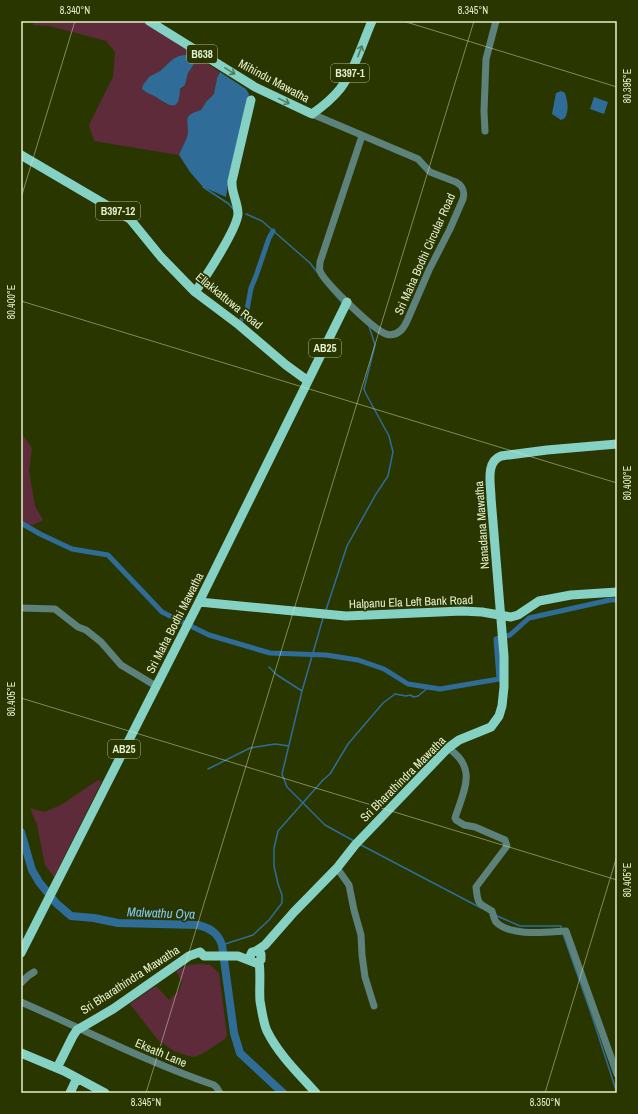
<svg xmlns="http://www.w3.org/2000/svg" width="638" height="1114" font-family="'Archivo Narrow',sans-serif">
<rect width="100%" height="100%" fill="#2a3600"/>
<!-- green -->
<path fill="#5e2b3b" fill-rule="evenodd" d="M35,21H143L220,72L217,78L214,94L206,102L201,110C179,116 191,122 187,137C185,143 181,149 179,155L94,141L89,125L113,77L115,52L106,41L50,26L33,25ZM173,59L196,61L188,73L185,85L166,104L155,96L144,91L149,78L160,71Z
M21,433L32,448L29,471L35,506L43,520L33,525H25L21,521Z
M98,780L102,781L54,877L45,865L37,825L30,808L44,812L61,805Z
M202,964L210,965L219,973L227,1035L225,1039L205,1052L195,1057L188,1056L174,1051L158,1040L130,1004L156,986L169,1000L179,991L182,982L176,971L189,965Z"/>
<!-- water -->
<path fill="#2f6d98" d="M190,54L197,57L196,61L188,73L185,85L180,89C179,112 171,107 156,97C151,94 146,93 142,89L143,85L149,77L160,71L173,59L179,56Z
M220,72L246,89L249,94L248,104L230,171L226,197L203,187L190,172L179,155C181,149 185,143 187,137C191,122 179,116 201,110L206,102L214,94L217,78Z
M561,91L565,93C568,103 569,109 565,118L561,120L552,114L556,93Z
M594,97L608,102L604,114L590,109Z"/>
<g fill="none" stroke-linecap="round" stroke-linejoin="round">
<!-- stream -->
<path stroke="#2f6d98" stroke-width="1.5" d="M203,187L229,204L234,210
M246,214L262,221L310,263L317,272
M330,289L342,303
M326,610L347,546L376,494L388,476L393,452L389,436L366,394L364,389L375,345L369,326
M323,618L302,691L282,774L287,787L325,825L354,841
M269,667L277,675L302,691
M208,769L250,748L275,744L289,746
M361,845L481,908
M495,915L520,926H561V929
M563,934L591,1013L617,1093
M222,945L253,935L269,920L282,903V895L278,884L274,866V848L278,831L323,780L330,774L348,744L383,703L395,694L406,696L410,695L414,697L418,696L429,687"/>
<!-- canal -->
<path stroke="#2f6d98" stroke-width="5" d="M242,319L246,315L251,288L256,276L269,238L273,231
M21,523L40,534L72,549L108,555L162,612L209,635L270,653L326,655L358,660L384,669L408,684L440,689L499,679L496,639L510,635L529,618L610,600H617"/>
<!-- river -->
<path stroke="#2f6d98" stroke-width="8" d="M21,832L32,870L39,882L56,903L71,916L94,918L118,923L198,925C210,928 218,933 222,945L234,1033L240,1053L283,1093"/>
<!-- minor -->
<path stroke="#5d817b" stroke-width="7" d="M312,114L418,159L430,172L456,182C463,186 465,191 463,199L450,229L429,270L407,321C403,330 397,337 386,334C374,330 324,282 320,271C319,267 320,265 320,262L362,136
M485,131L484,111L486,59L496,21
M21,608L55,609L78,627L86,630L101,642L121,665L156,686
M448,748C478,768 464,790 455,818L456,820L464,825L475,827L505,840L507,846L476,887C478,904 477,902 492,911C493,914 494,919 496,922C511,937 547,932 566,931L617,1074
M337,868L349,885L354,910L361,935L362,955L365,977L374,1006
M21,983L28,976L34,972
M21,1002C85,1030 147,1062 214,1085L217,1088L220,1093"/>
<!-- major -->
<path stroke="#85d2c5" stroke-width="9" d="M149,21L255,87L312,114C322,107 332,99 340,89C355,69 362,44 372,21
M21,155L130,219L161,257L195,292L239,325L286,365L308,381
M195,292C205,278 237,229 238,214C238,202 231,193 232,181L251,100
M199,602L346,616L462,611L482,612L511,617L518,615L539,601L571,595L617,592
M256,951L265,945L294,912L337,868L355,845L448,748L459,740L491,727L499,716L502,706L504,687V656L491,498C491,485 485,462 501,456L547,450L617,444
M21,953L199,602L347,302
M259,962C261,975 259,988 260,1001C262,1011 263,1022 267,1031C279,1055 299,1074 316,1093
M21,1053L64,1071L105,1093
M57,1068L73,1036L77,1030L113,1009L189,956L200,952L204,956H238L256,963L261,960V954L256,951L252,952L250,956L251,960
M70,1093L77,1078"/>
</g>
<!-- one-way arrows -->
<defs><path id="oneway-shaft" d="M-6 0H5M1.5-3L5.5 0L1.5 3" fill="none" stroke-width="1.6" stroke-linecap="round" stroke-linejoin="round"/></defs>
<g stroke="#537c59">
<use href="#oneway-shaft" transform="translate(360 51) rotate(-69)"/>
<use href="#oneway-shaft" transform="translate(230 71) rotate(31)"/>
<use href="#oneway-shaft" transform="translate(284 101) rotate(26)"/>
</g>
<!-- ticks -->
<path fill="none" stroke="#e4f0cd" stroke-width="1" stroke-opacity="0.45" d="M403,21L617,87M21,198L75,21M21,301L617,483M21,698L617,880M146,1093L474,21M545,1093L617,856"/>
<g text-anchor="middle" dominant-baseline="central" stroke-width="3.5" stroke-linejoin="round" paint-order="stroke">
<!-- shield labels -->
<g fill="#2a3600" stroke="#acb890" stroke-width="1">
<rect x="187" y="45" width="30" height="18" rx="3"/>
<rect x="331" y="64" width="38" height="18" rx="3"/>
<rect x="96" y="202" width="44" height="18" rx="3"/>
<rect x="309" y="339" width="32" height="18" rx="3"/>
<rect x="108" y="740" width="32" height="18" rx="3"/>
</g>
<g font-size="11" font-weight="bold" fill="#e4f0cd">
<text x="202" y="54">B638</text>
<text x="350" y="73">B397-1</text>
<text x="118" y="211">B397-12</text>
<text x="325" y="348">AB25</text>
<text x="124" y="749">AB25</text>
</g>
<!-- street labels -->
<g font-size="12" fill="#e4f0cd" stroke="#2a3600">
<text transform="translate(274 81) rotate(28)">Mihindu Mawatha</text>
<text transform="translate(425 254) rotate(-66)">Sri Maha Bodhi Circular Road</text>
<text transform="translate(229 301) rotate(39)">Ellakkattuwa Road</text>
<text transform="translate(482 525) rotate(-94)">Nanadana Mawatha</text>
<text transform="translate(411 602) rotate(-2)">Halpanu Ela Left Bank Road</text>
<text transform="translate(175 623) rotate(-63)">Sri Maha Bodhi Mawatha</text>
<text transform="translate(403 779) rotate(-45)">Sri Bharathindra Mawatha</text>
<text transform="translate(130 980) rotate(-33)">Sri Bharathindra Mawatha</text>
<text transform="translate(161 1053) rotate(23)">Eksath Lane</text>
</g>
<!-- water labels -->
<g font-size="13" font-style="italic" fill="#85c8fa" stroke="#2a3600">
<text transform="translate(161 913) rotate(2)">Malwathu Oya</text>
</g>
</g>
<!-- border -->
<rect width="638" height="1114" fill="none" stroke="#2a3600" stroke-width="44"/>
<rect x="22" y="22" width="594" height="1070" fill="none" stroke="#e4f0cd" stroke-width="1.5"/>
<g font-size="10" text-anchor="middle" fill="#e4f0cd">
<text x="75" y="14">8.340°N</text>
<text x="473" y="14">8.345°N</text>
<text transform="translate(627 86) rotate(-90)" y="4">80.395°E</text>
<text transform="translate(11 302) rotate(-90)" y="4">80.400°E</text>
<text transform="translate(627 483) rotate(-90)" y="4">80.400°E</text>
<text transform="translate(11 699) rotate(-90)" y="4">80.405°E</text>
<text transform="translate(627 880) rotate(-90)" y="4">80.405°E</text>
<text x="146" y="1106">8.345°N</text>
<text x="545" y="1106">8.350°N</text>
</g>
</svg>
